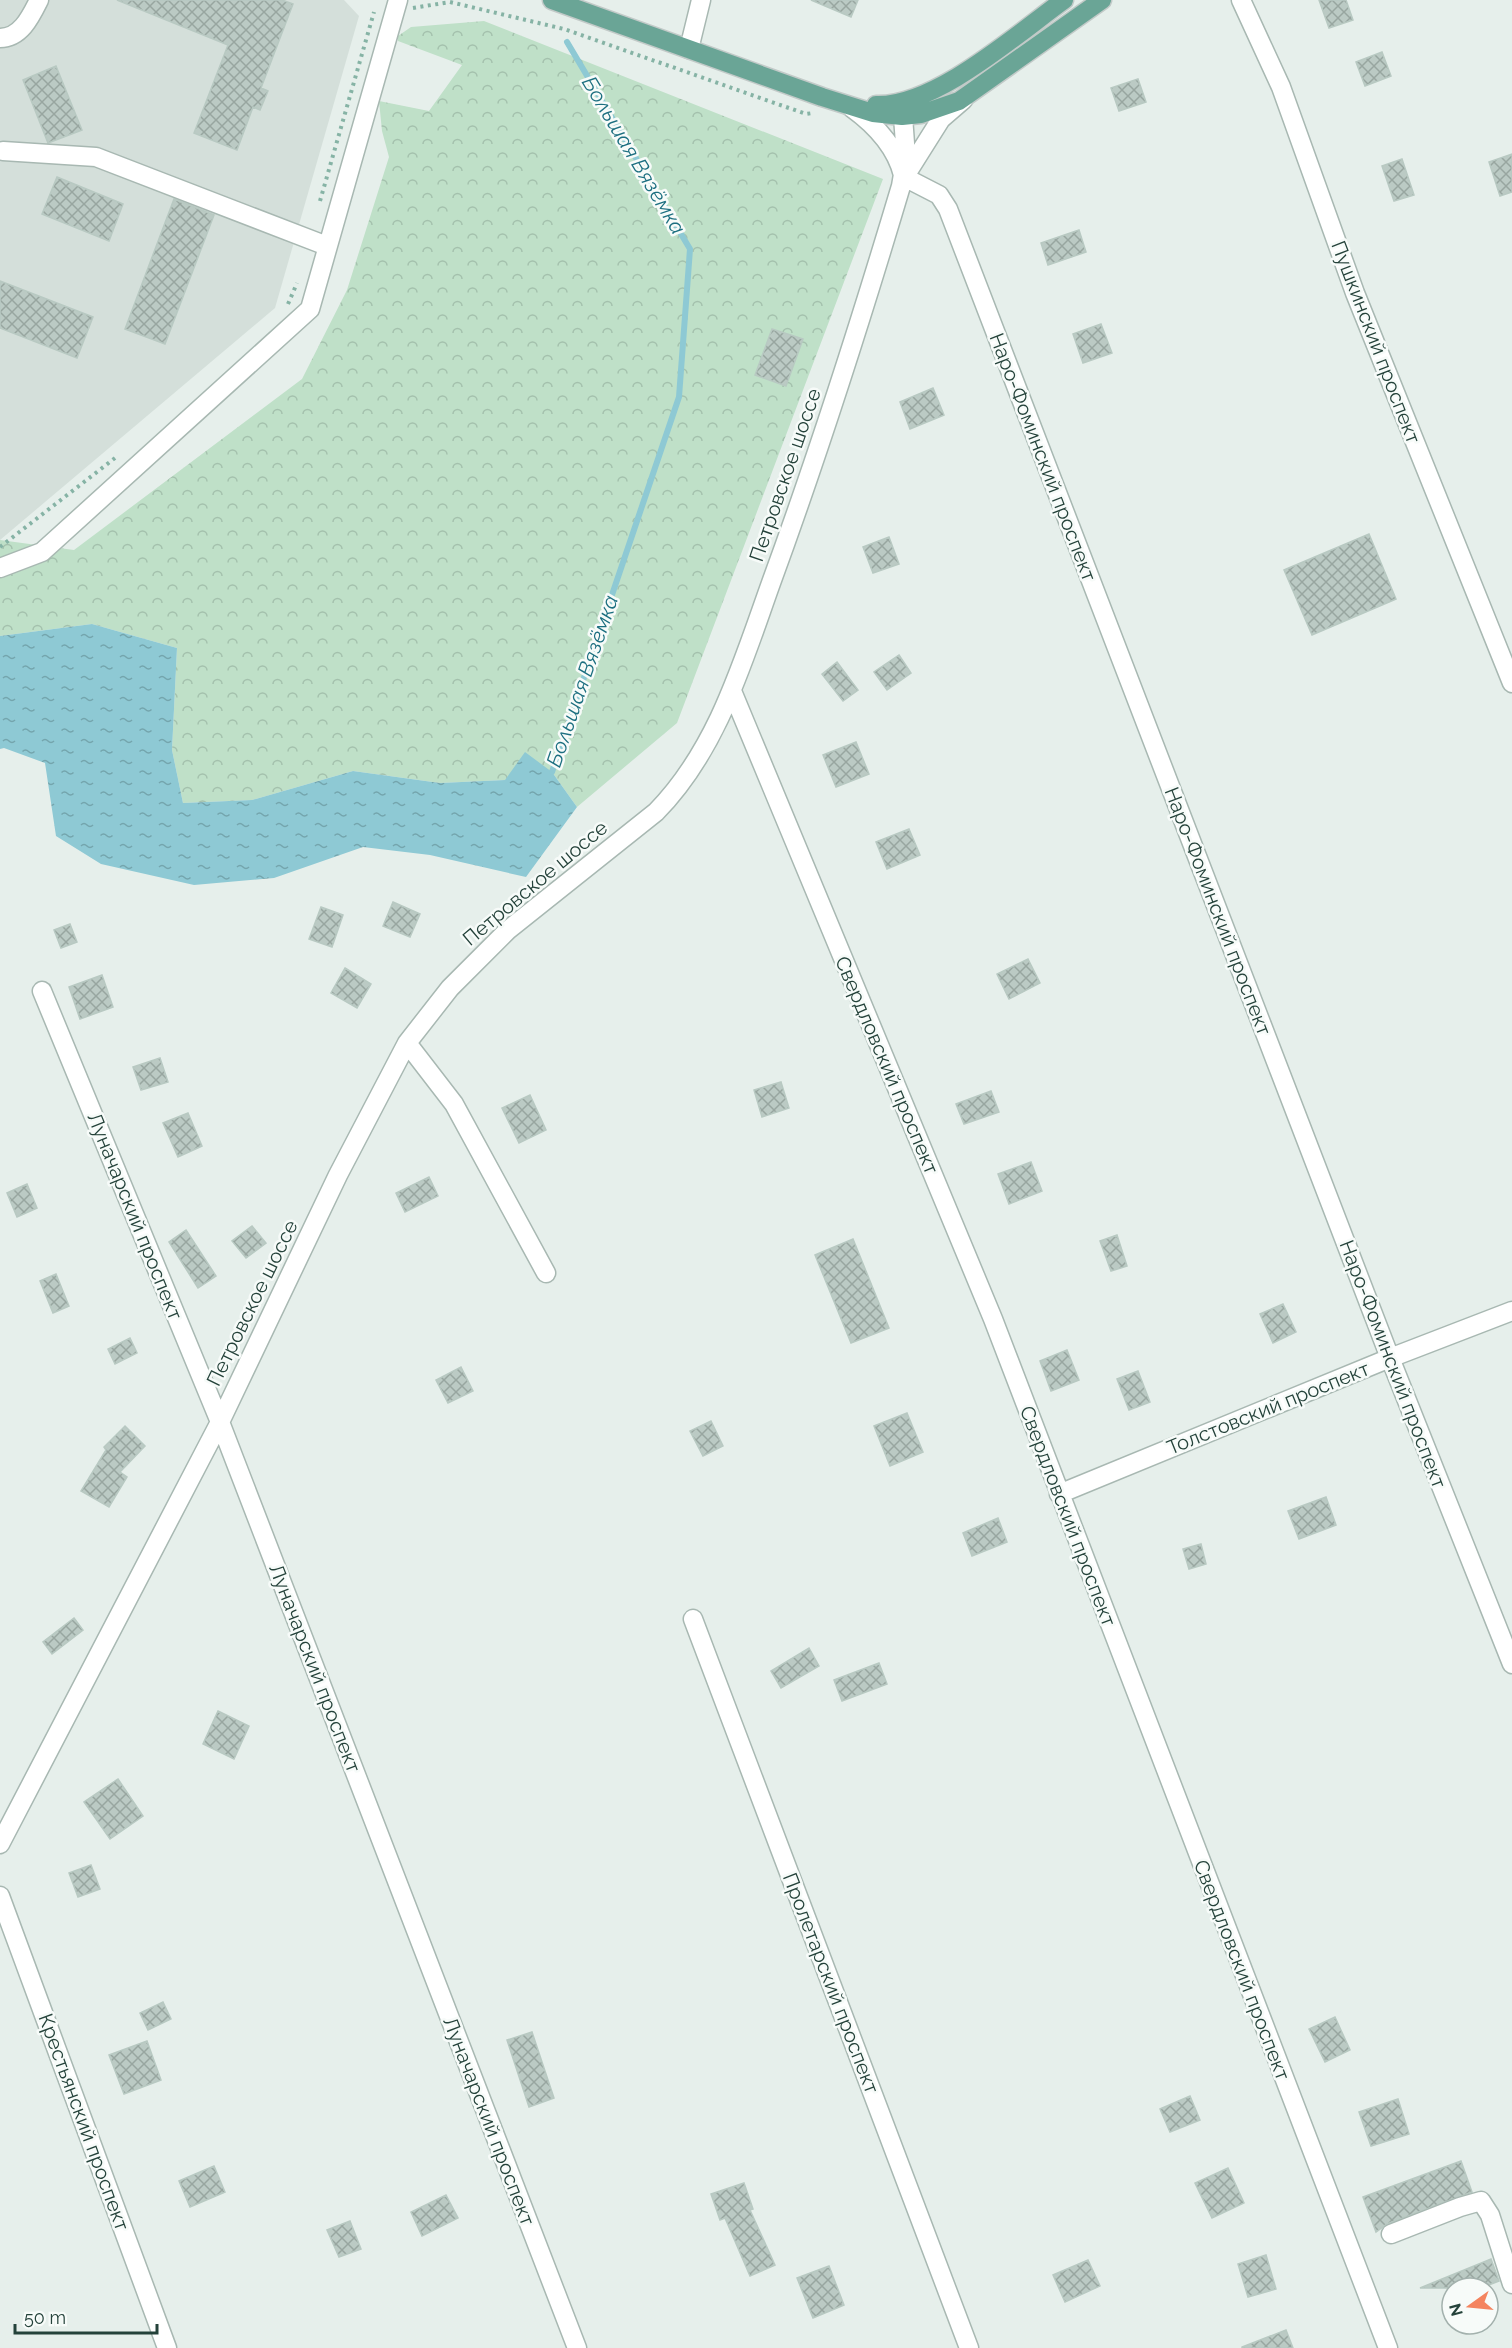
<svg xmlns="http://www.w3.org/2000/svg" width="1512" height="2348" font-family="Raleway,sans-serif">
<defs>
<pattern id="forest-crowns" width="20" height="18" patternUnits="userSpaceOnUse" patternTransform="scale(1.5)"><rect width="20" height="18" fill="#bfe0c8"/><path d="M2 6a3 3 0 1 1 6 0M12 15a3 3 0 1 1 6 0" fill="none" stroke="#a4c1ad"/></pattern>
<pattern id="water-ripples" width="26" height="14" patternUnits="userSpaceOnUse" patternTransform="scale(1.5)"><rect width="26" height="14" fill="#8ec9d4"/><path d="M2 4q2-2 4 0t4 0M15 11q2-2 4 0t4 0" fill="none" stroke="#74a5ad"/></pattern>
<pattern id="building-cross-hatch" width="8" height="8" patternUnits="userSpaceOnUse" patternTransform="scale(1.5)"><rect width="8" height="8" fill="#bbcac4"/><path d="M0 0l8 8M0 8l8-8" fill="none" stroke="#98a6a0"/></pattern>
</defs>
<rect width="100%" height="100%" fill="#e6efeb"/>
<!-- built -->
<path fill="#d4dfda" d="M0,0H344L359,16L275,308L0,540Z"/>
<!-- forest -->
<path fill="url(#forest-crowns)" d="M484,21L883,179L677,723L577,807L552,772L505,780L440,783L353,771L252,800L183,803L172,750L177,648L92,624L0,636V540L74,550L302,379L347,290L389,157L382,131L379,101L429,111L462,65L398,41V36L411,27Z"/>
<!-- water -->
<path fill="url(#water-ripples)" d="M92,624L177,648L172,750L183,803L252,800L353,771L440,783L505,780L525,752L552,772L577,807L526,877L430,855L363,847L274,878L194,885L101,864L56,836L45,763L4,748L0,749V636Z"/>
<g fill="none" stroke-linecap="round" stroke-linejoin="round">
<!-- stream -->
<path stroke="#8ec9d4" stroke-width="6" d="M552,772L679,397L690,249L567,42"/>
</g>
<!-- building -->
<path fill="url(#building-cross-hatch)" stroke="#b8c9c2" stroke-width="1.5" d="M117,0H282L293,4L261,88L268,91L260,110L253,107L237,150L194,133L228,45Z
M811,0H858L851,17Z
M1319,0H1346L1353,20L1329,28Z
M1382,52L1391,76L1365,86L1356,62Z
M56,66L82,130L48,143L23,80Z
M1138,79L1146,102L1119,111L1111,88Z
M1512,154V192L1500,196L1489,162Z
M1402,159L1414,195L1394,201L1382,166Z
M57,177L123,204L109,241L42,214Z
M174,199L214,215L165,344L125,329Z
M1079,230L1086,252L1048,265L1041,243Z
M0,281L93,317L77,358L0,328Z
M1101,324L1112,353L1083,363L1073,334Z
M772,329L803,339L786,386L755,375Z
M933,388L944,415L910,429L900,402Z
M1369,534L1396,599L1312,635L1284,570Z
M889,537L899,564L873,573L863,547Z
M899,655L911,673L887,690L874,672Z
M837,662L858,690L843,701L822,674Z
M856,742L869,774L836,787L823,755Z
M909,829L920,855L887,869L876,842Z
M393,902L420,914L410,937L383,926Z
M321,907L343,915L332,947L309,939Z
M70,924L77,942L61,948L54,930Z
M1028,959L1040,983L1009,999L997,974Z
M345,968L371,984L357,1008L331,993Z
M102,975L113,1007L80,1019L69,987Z
M160,1058L168,1082L141,1090L133,1067Z
M781,1082L789,1108L762,1117L754,1090Z
M991,1091L999,1112L964,1124L956,1104Z
M530,1095L546,1130L519,1143L502,1108Z
M188,1113L202,1146L178,1157L163,1123Z
M1031,1162L1042,1191L1009,1204L998,1174Z
M429,1177L438,1196L405,1212L396,1193Z
M27,1184L37,1208L17,1217L7,1193Z
M252,1226L266,1243L246,1258L232,1241Z
M186,1230L216,1276L198,1288L169,1242Z
M1117,1235L1127,1266L1111,1271L1100,1241Z
M853,1239L889,1328L851,1343L815,1255Z
M56,1274L69,1306L53,1313L40,1281Z
M1283,1304L1296,1332L1273,1343L1260,1314Z
M130,1338L137,1353L115,1364L108,1349Z
M1067,1350L1079,1380L1051,1391L1040,1361Z
M461,1367L473,1391L448,1403L436,1380Z
M1138,1371L1150,1402L1129,1410L1117,1379Z
M907,1413L923,1452L890,1466L874,1426Z
M711,1421L723,1446L703,1456L690,1431Z
M125,1426L145,1446L120,1472L127,1477L109,1507L81,1491L106,1450L104,1447Z
M1326,1497L1336,1525L1299,1539L1288,1511Z
M998,1518L1007,1542L972,1556L963,1533Z
M1201,1544L1206,1564L1189,1569L1183,1549Z
M74,1618L83,1630L52,1654L43,1642Z
M809,1648L819,1666L781,1688L771,1671Z
M879,1663L887,1684L842,1701L834,1680Z
M218,1711L249,1726L234,1759L203,1744Z
M118,1779L143,1816L110,1839L84,1802Z
M91,1865L100,1889L78,1897L69,1873Z
M163,2002L171,2019L148,2030L140,2013Z
M1335,2017L1350,2050L1325,2062L1309,2029Z
M532,2032L554,2098L529,2107L507,2040Z
M147,2041L161,2080L124,2094L109,2055Z
M1190,2096L1200,2120L1170,2132L1160,2109Z
M1398,2099L1409,2134L1371,2146L1359,2112Z
M1461,2161L1472,2192L1387,2224L1376,2232L1363,2197Z
M214,2166L225,2192L190,2207L179,2181Z
M1228,2168L1244,2203L1212,2218L1195,2183Z
M744,2183L753,2209L750,2210L775,2265L750,2276L725,2218L720,2220L711,2194Z
M446,2195L458,2218L422,2236L411,2212Z
M350,2221L361,2249L339,2257L327,2230Z
M1266,2255L1276,2289L1248,2297L1238,2264Z
M1491,2259L1499,2281L1481,2288H1420Z
M1088,2260L1100,2286L1065,2302L1053,2275Z
M829,2266L844,2305L813,2318L797,2278Z
M1286,2330L1293,2348H1242V2347Z"/>
<g fill="none" stroke-linecap="round" stroke-linejoin="round">
<defs>
<path id="minor" d="M1241,0L1281,87L1355,293L1512,683
M0,38C21,38 31,16 39,0
M689,49L701,0
M852,108C874,124 896,147 903,175
M3,151L96,157L327,246
M907,173L941,119L963,100
M904,177L939,195L948,209L1390,1358L1512,1664
M0,568L42,552L310,309L398,0
M732,691L993,1319L1388,2348
M42,991L220,1422L577,2348
M407,1043L454,1104L546,1273
M1059,1494L1390,1358L1512,1311
M693,1619L969,2348
M0,1844L220,1422L338,1175L407,1043L450,988L508,930L656,812C717,750 742,664 771,583C819,452 861,320 901,186L906,157L902,103
M0,1896L167,2348
M1391,2234L1460,2207L1481,2201L1490,2215L1512,2284"/>
<path id="major" d="M552,0L822,97L873,113L902,116L921,114L959,101L1102,0
M876,105C935,107 1017,34 1064,0"/>
</defs>
<!-- minor casing -->
<use href="#minor" stroke="#a8b8b2" stroke-width="21"/>
<!-- major casing -->
<use href="#major" stroke="#c2cac8" stroke-width="21"/>
<!-- path -->
<path stroke="#86b3a5" stroke-width="4" stroke-dasharray="3 4.5" stroke-linecap="butt" d="M413,8L450,2L564,29L806,114L813,113
M320,201L374,12
M288,304L297,283
M0,547L115,458"/>
<!-- minor -->
<use href="#minor" stroke="#fff" stroke-width="18"/>
<!-- major -->
<use href="#major" stroke="#6aa596" stroke-width="18"/>
</g>
<g text-anchor="middle" dominant-baseline="central" stroke-width="5" stroke-linejoin="round" paint-order="stroke">
<!-- street labels -->
<g font-size="20" fill="#24423a" stroke="#f7fbf9">
<text transform="translate(1376 342) rotate(69)">Пушкинский проспект</text>
<text transform="translate(1043 457) rotate(69)">Наро-Фоминский проспект</text>
<text transform="translate(785 475) rotate(-71)">Петровское шоссе</text>
<text transform="translate(535 883) rotate(-40)">Петровское шоссе</text>
<text transform="translate(1218 911) rotate(69)">Наро-Фоминский проспект</text>
<text transform="translate(887 1065) rotate(67)">Свердловский проспект</text>
<text transform="translate(135 1216) rotate(68)">Луначарский проспект</text>
<text transform="translate(252 1303) rotate(-64)">Петровское шоссе</text>
<text transform="translate(1393 1364) rotate(69)">Наро-Фоминский проспект</text>
<text transform="translate(1268 1408) rotate(-22)">Толстовский проспект</text>
<text transform="translate(1068 1516) rotate(69)">Свердловский проспект</text>
<text transform="translate(315 1668) rotate(69)">Луначарский проспект</text>
<text transform="translate(1242 1970) rotate(69)">Свердловский проспект</text>
<text transform="translate(831 1983) rotate(69)">Пролетарский проспект</text>
<text transform="translate(489 2121) rotate(69)">Луначарский проспект</text>
<text transform="translate(84 2122) rotate(70)">Крестьянский проспект</text>
</g>
<!-- water labels -->
<g font-size="21" font-style="italic" fill="#1c6f80" stroke="#f7fbf9">
<text transform="translate(634 155) rotate(59)">Большая Вязёмка</text>
<text transform="translate(582 681) rotate(-71)">Большая Вязёмка</text>
</g>
</g>
<!-- north arrow -->
<g transform="translate(1470 2306) rotate(255)"><circle r="28" fill="#f7fbf9" stroke="#a3b1ad" stroke-width="1.5"/>
<path d="M0-4.5L10 22L0 15L-10 22Z" fill="#f4845f"/>
<text y="-9" font-size="16" font-weight="bold" text-anchor="middle" fill="#24423a">N</text>
</g>
<!-- scale -->
<path d="M15 2324v9h142v-9" fill="none" stroke="#24423a" stroke-width="3"/>
<text x="24" y="2324" font-size="18" fill="#24423a" stroke="#f7fbf9" stroke-width="4.5" paint-order="stroke">50 m</text>
</svg>
